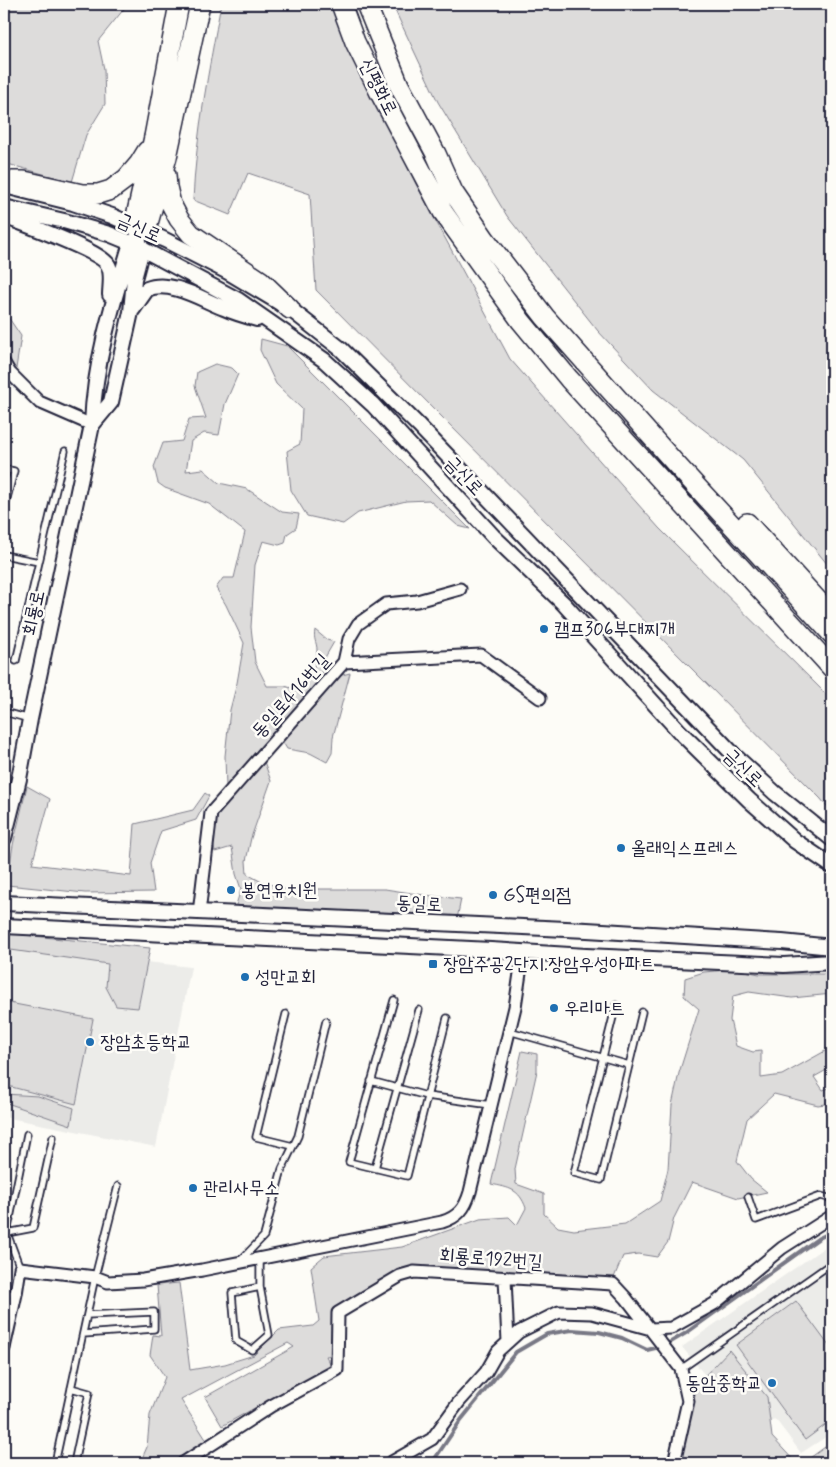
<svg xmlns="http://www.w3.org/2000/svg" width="836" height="1467" font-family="Mynerve,'Poor Story',sans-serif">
<rect width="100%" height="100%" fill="#fdfcf7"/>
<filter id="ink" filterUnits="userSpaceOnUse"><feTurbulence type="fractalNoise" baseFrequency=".02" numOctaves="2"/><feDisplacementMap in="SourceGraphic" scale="10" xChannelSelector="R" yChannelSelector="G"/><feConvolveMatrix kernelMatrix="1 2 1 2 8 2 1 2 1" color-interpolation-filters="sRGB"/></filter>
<g filter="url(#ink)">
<!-- built -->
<path fill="#ecece9" d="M4,946L191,967L156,1147L4,1117Z
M832,1246V1433L801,1453L776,1420L758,1424L743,1422L682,1347L825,1247Z"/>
<!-- green -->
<path fill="#dddcdb" stroke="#807f8b" d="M4,4H128L98,41L104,69L105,104L86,135L72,182L4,163Z
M221,4H332L341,29L416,184L510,359L659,528L832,700V812L820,798L316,290L310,194L248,173L230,215L193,200C196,134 209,69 221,4Z
M392,4H832V570L743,460L653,390L598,331L507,216L438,102Z
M4,311L21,336L15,375L4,356Z
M261,339L287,346L470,529L458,526L429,500L406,501L358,513L343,524L307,516L291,490L287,451L300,444L302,409L276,384L260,350Z
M215,364L232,368L238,374L225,404L219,435L204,433L191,441L186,471L203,469L219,483L247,489L282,512L299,514L296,528L287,534L285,543L279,545L263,541L255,565L251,627L255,662L267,686H285L301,691C310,679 316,667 317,650C317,642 313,640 315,630L327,640L334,642L323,661L321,675L338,676L350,673L333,737L332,753L327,762L310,753L287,749L276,731L267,739L261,753L271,781L251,838L246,861L247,874L260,881L284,889H385L424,895L461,899L457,919C383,915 309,909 235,908L241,889L236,874L232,847L215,852L206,813L226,787L225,756L230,710L237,683L244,643L226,605L216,588L223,578H234L245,532L209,504L165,488L158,483L154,467L163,443L182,441L189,419L206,418L195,386L197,372Z
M27,786L50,799L32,864L131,876L135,824L193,810L205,793L209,796L196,820L161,831L150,863L154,892L85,893L7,885L13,845Z
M4,933L150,948L138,1008L116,1006L106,987L108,964L4,949Z
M737,969L759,974H832V994L792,998L749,992L733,996L730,1020L736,1046L753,1052L761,1051V1078L782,1075L827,1050L832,1049V1067L814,1077L823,1090L832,1087V1103L818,1105L774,1094L747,1119L737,1161L751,1179L767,1192L738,1198L692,1182L674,1218L668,1242L657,1257L638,1254L623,1256L613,1280L414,1267L356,1295L335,1309V1355L326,1356L331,1366L222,1426L205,1397L294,1347L288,1343L181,1400L207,1441L175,1463L158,1462L140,1463L147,1447L150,1415L165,1377L150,1355L153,1335L161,1336L157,1285L179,1283L190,1370L225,1364L254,1355L279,1330L313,1326L319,1321L311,1267L324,1256L402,1247L480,1219L509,1217L517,1225L526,1208C519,1189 510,1188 491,1184L522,1051L537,1054V1071L515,1169L516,1184L544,1194V1214L558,1227L574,1230L625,1224L660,1201L668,1169L672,1105L679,1073L699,1009L684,996L685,978L704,972Z
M4,1002L93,1019L76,1104L4,1085Z
M4,1094L38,1096L74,1108L71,1125L4,1102Z
M796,1301L832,1350V1420L805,1440L736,1345Z
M729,1350L767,1397L772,1437L796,1463H677L698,1383Z
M832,1442V1463H803Z"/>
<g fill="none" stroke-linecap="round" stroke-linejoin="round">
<!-- stream -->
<path stroke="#787885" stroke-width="4" d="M432,1463L461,1420L516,1352L547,1334L572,1330L599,1332L622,1338L647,1350L664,1346L686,1333L819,1238L832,1232"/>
<defs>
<path id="service" d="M4,469L14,471L4,510
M4,555L39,562L16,661
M39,562L65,451
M4,712L30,719
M394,1000L349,1162L407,1176L447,1018
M616,1005L574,1173L601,1180L642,1012
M286,1014L256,1137L293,1146
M509,1031L629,1065
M371,1081L427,1096L491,1105
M375,1168L419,1010
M748,1197L756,1220L821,1196L832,1199
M7,1233L33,1228L53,1137
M241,1260L264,1236L282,1169L298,1136L326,1021
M20,1268L7,1233L27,1134
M260,1287L232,1293L236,1341L252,1350L269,1335L260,1287V1259
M4,1293L16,1294
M83,1334L154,1329V1312L87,1315
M681,1369L832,1263
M71,1388L89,1393L74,1463
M55,1463L95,1277L118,1186"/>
<path id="minor" d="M4,363L10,373L39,402L92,425
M344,662L349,639L358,624L386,604L417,601L460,589
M199,913L211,813L344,662L481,655L540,698
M505,1278L508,1342
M4,1348L16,1294L20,1268L95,1277L108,1282L143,1280L202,1270L442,1222C458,1217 465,1209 470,1192L515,1007L523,953
M183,1463L271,1406L337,1370L338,1313L400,1276L414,1272L613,1284L626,1298L681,1369L688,1401L674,1463
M390,1463L432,1439L459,1402L486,1372L498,1351L519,1332L559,1312L592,1313L651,1329L671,1328L714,1304L782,1248L832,1216"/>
<path id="tertiary" d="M5,186L73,203L112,216L165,240L228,272L290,309L341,349L419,426L735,756L775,793L832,839
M4,207L64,221L109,234L131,243L238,300L324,360L373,405L493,536L563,603L680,732L749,800L795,841L832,866
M4,216C21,223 101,251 108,265C113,273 110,286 110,295
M133,309L147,289C170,279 203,300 224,308C235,313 246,316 257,319
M92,425C94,363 113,302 131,243L138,238
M4,838L19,779L30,719L92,425L111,402L131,312L134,279L142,249L139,242
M4,903L587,930L782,942L832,947
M4,926L491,950L586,956L784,965L832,962"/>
<path id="trunk" d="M341,4L355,42L379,91L443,212L521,321L569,379L832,668
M366,4L399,85L436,154L453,192L485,239L545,317L675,463L832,634
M166,175L167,187L171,204L179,219L191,234L261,281L290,309
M4,181H24L82,194H98L111,190L127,178L139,164L147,151
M134,225L154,137L179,4
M146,230L167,157L200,4
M747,523L831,615"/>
</defs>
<!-- service casing -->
<use href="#service" stroke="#22223b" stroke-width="9"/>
<!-- minor casing -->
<use href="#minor" stroke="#22223b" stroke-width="15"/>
<!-- tertiary casing -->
<use href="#tertiary" stroke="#22223b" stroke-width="18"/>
<!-- trunk casing -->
<use href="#trunk" stroke="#22223b" stroke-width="22"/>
<!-- service -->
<use href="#service" stroke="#fdfcf7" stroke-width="5.5"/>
<!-- minor -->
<use href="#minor" stroke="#fdfcf7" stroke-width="11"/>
<!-- tertiary -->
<use href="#tertiary" stroke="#fdfcf7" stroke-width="14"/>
<!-- trunk -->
<use href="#trunk" stroke="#fdfcf7" stroke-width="19"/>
</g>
</g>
<!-- markers -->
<g fill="#1f6fb2" stroke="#fdfcf7" stroke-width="2">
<circle cx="544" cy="629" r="5"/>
<circle cx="621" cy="848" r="5"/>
<circle cx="231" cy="890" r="5"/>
<circle cx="493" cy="895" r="5"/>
<rect x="428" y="959" width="10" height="10" rx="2.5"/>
<circle cx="245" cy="977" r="5"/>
<circle cx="554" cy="1008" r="5"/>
<circle cx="90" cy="1042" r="5"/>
<circle cx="193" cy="1188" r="5"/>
<circle cx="772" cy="1383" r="5"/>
</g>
<g text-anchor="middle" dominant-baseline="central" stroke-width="5" stroke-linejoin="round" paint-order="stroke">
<!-- street labels -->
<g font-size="19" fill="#22223b" stroke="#fdfcf7">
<text transform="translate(378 87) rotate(63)">신평화로</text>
<text transform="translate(139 228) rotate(24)">금신로</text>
<text transform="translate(464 476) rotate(47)">금신로</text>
<text transform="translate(34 613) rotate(-78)">회룡로</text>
<text transform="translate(291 696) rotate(-48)">동일로416번길</text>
<text transform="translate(743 768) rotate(44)">금신로</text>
<text transform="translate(419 904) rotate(3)">동일로</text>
<text transform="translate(491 1259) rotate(4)">회룡로192번길</text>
</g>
<!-- poi labels -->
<g font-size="19" fill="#22223b" stroke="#fdfcf7" text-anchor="start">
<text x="554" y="629">캠프306부대찌개</text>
<text x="631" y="848">올래익스프레스</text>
<text x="241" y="890">봉연유치원</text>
<text x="503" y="895">GS편의점</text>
<text x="443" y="964">장암주공2단지.장암우성아파트</text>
<text x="255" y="977">성만교회</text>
<text x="564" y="1008">우리마트</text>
<text x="100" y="1042">장암초등학교</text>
<text x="203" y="1188">관리사무소</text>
<text x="762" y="1383" text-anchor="end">동암중학교</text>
</g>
</g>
<!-- margin -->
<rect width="836" height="1467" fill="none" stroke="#fdfcf7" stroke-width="20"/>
<rect x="10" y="10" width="816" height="1447" fill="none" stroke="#22223b" stroke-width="2" filter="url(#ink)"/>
</svg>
